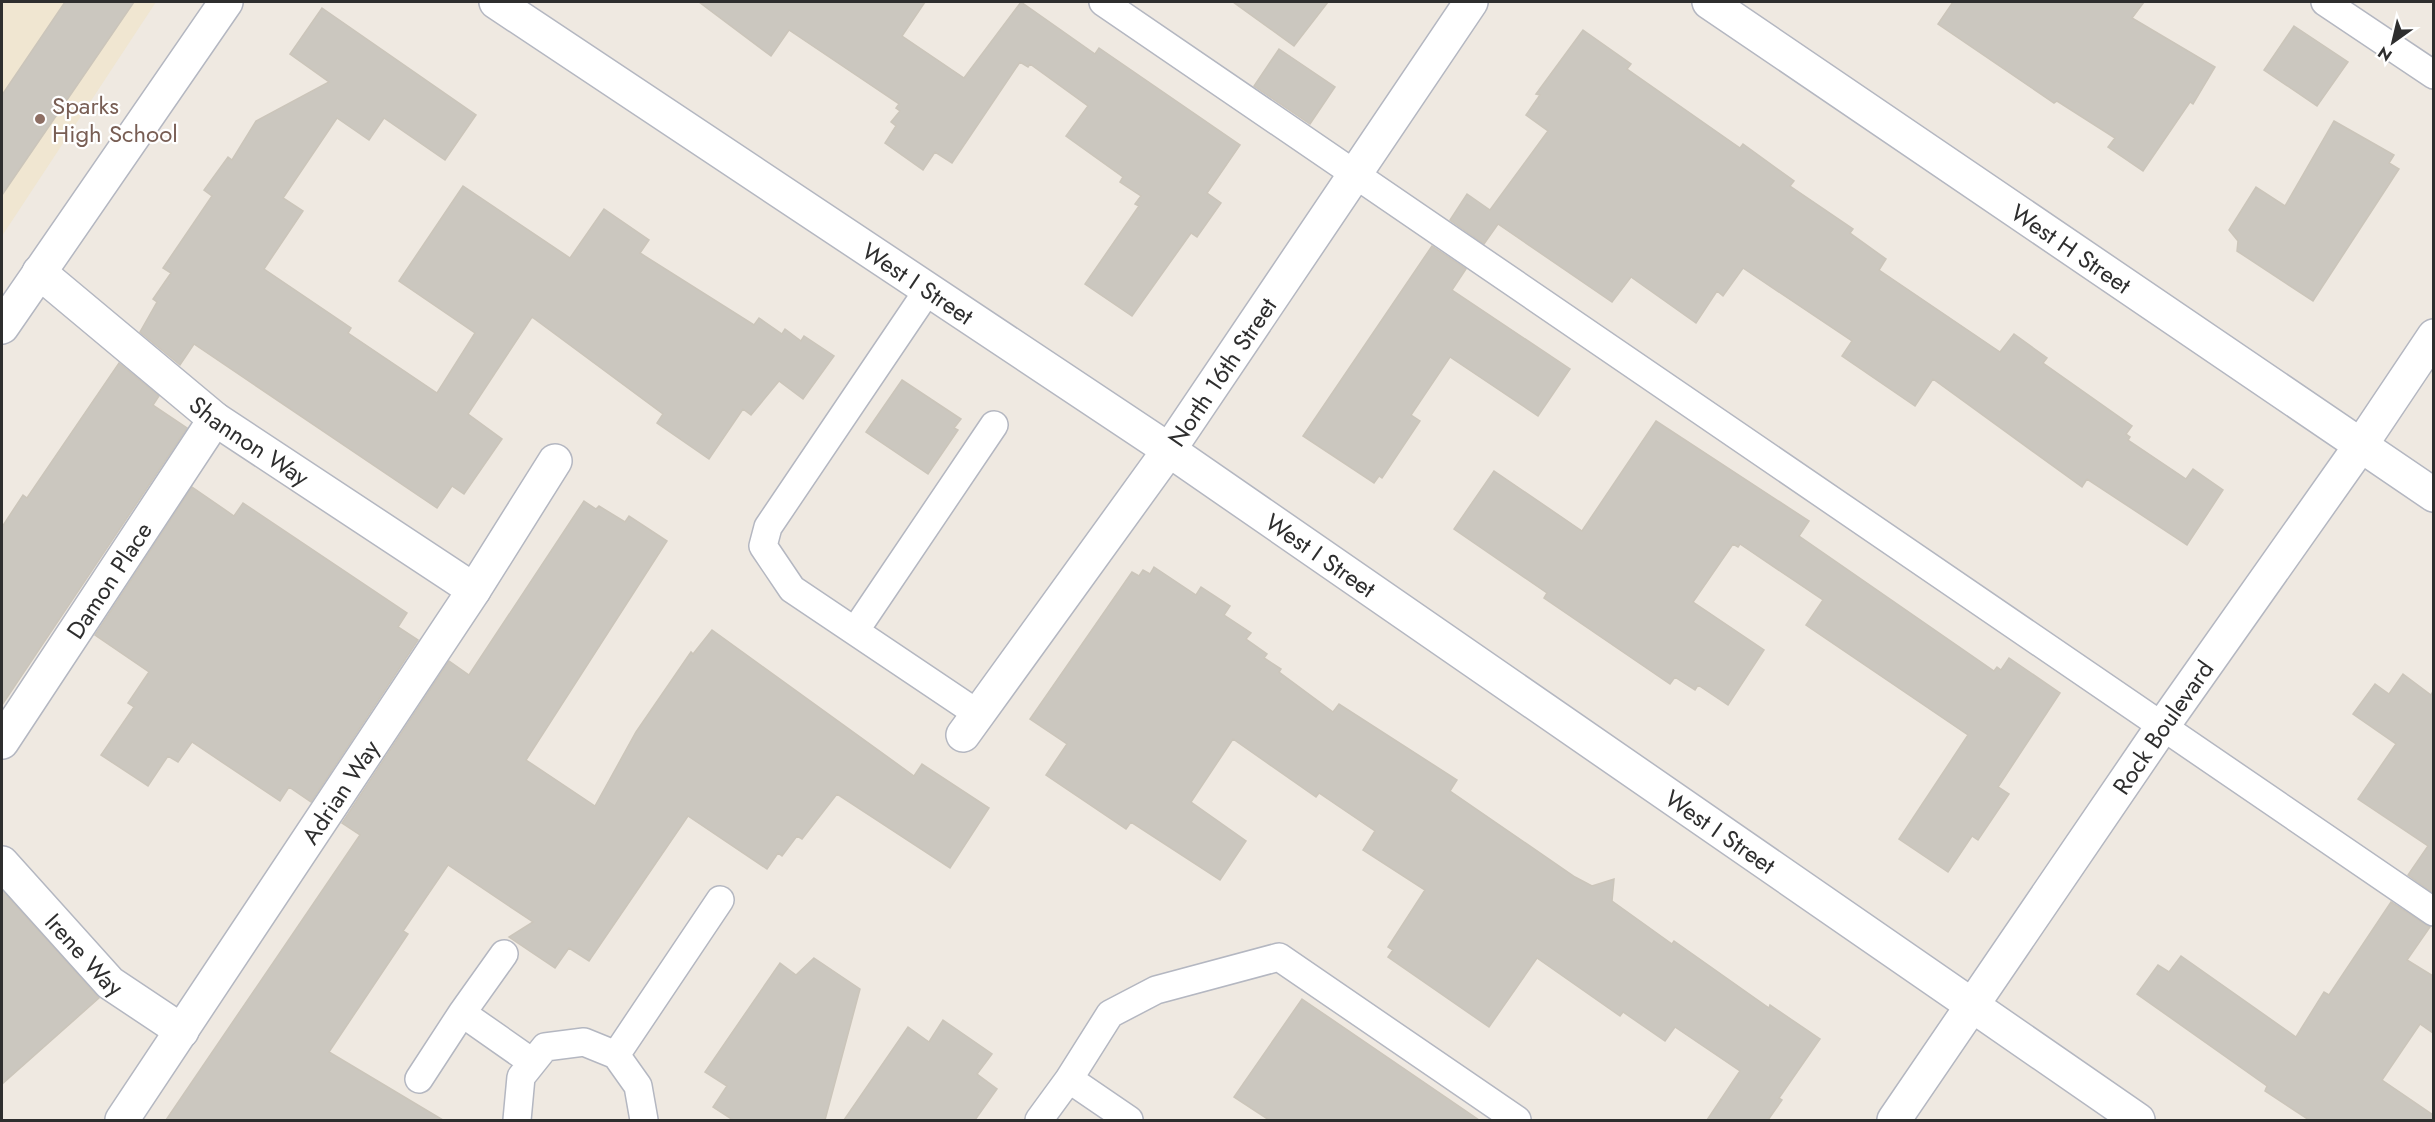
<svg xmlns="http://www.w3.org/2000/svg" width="2435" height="1122" font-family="Jost,sans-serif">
<rect width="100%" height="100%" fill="#efe9e1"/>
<!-- education -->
<path fill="#f0e6d1" d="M2,2H156L2,236Z"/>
<!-- building -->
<path fill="#cbc7bf" stroke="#cbc5ba" stroke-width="1.5" d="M65,2H134L2,195V95Z
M699,2H925L902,36L964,78L1021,2L1095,54L1099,48L1240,145L1207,193L1221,203L1197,237L1191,233L1132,316L1085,284L1139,206L1135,204L1141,196L1120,182L1123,177L1066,136L1088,106L1030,64L1028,67L1020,62L952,163L935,152L923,170L885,143L896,126L891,122L900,111L896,108L899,104L789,30L771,56Z
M1233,2H1328L1294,46Z
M1953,2H2144L2132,18L2215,67L2193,104L2190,102L2143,171L2108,147L2115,138L2057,101L2054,103L1938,24Z
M322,8L476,115L445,160L384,118L369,140L337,118L283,198L303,211L264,269L351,328L348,333L437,393L475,333L399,281L463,186L570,258L604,209L649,240L640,253L754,325L759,318L782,334L785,329L801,341L804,336L834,356L803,399L779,381L751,415L743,409L709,459L657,423L663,414L532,317L468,414L502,439L464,494L452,486L437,508L194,344L180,365L140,332L157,302L153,299L171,273L163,268L212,196L204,190L228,157L232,160L256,121L329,82L290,54Z
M2294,26L2348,62L2317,106L2264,70Z
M1583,30L1631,64L1627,69L1740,148L1743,144L1794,181L1790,186L1853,229L1850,233L1886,259L1879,270L2000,352L2014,334L2047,358L2043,363L2132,426L2126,434L2130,437L2128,440L2186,479L2193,469L2223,490L2187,545L2087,479L2082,487L1933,379L1915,406L1842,356L1852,341L1743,268L1723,296L1717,291L1696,323L1631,277L1612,302L1498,224L1484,244L1450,220L1467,194L1490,210L1548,131L1526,115L1540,95L1536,94Z
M1279,49L1335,87L1310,124L1254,86Z
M2334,121L2394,155L2389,163L2399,169L2313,301L2237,251L2238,241L2229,230L2256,187L2285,206Z
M1432,246L1466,269L1452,290L1570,369L1538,416L1450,357L1411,415L1420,421L1382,478L1379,476L1374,483L1303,436Z
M119,363L159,396L153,405L187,428L2,705V527L23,495L27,498Z
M902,380L961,419L954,428L958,430L928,474L866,432Z
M1656,421L1809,521L1799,536L1994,671L1997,667L2001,670L2009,658L2060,693L1998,787L2009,794L1978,840L1972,836L1948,872L1899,839L1968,735L1806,625L1823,600L1740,544L1738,547L1733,544L1693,602L1764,650L1728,705L1698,685L1695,690L1675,677L1670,684L1544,598L1547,593L1454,529L1494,471L1582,531Z
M192,487L234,516L243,503L407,613L398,627L418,640L311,802L289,787L280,801L192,742L178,762L168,756L148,786L101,755L134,707L128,703L149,672L95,635Z
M584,501L596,509L599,506L625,522L629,516L667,541L526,760L595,806L636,732L691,652L693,654L712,630L914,776L922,764L989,808L950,868L837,794L802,839L797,836L782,856L778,853L767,869L688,816L589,961L569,948L555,968L509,937L533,922L448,865L403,931L408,934L329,1052L443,1120H166L360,835L342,823L449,661L469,675Z
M1154,567L1196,595L1201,587L1230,606L1224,615L1251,633L1246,639L1267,654L1264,658L1281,669L1279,672L1333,712L1339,704L1457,780L1450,791L1575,877L1592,886L1614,879L1612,901L1672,944L1674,941L1769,1008L1770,1005L1820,1039L1779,1098L1782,1100L1768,1120H1707L1740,1071L1675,1027L1665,1041L1623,1012L1620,1016L1537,958L1489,1027L1388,957L1393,950L1388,947L1425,890L1363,850L1375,831L1319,793L1316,797L1233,739L1191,802L1246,841L1220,880L1131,822L1126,829L1046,775L1067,744L1030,719L1132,572L1139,576L1143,570L1150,574Z
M2403,674L2431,695L2433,691V893L2408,875L2428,846L2358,799L2396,744L2353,714L2375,684L2389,694Z
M2,890L99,998L2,1084Z
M2391,902L2430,927L2407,960L2433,976V1033L2420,1024L2382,1080L2433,1115V1120H2309L2265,1091L2267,1086L2137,994L2158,965L2169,972L2181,956L2296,1037L2324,992L2329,995Z
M814,958L860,989L825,1120H733L713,1107L727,1086L705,1072L780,963L796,975Z
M1302,999L1479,1120H1269L1234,1097Z
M943,1020L992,1054L977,1074L997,1089L975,1120H844L908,1027L929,1042Z"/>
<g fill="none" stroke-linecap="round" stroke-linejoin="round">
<defs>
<path id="lane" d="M1103,2L2434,912
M2325,2L2434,75
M928,290L768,527L763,546L792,589L978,714
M855,631L994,425
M462,1013L504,954
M616,1055L720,900
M419,1079L462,1013L532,1062
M1069,1079L1110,1014L1156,990L1279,957L1517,1120
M517,1120L521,1077L545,1047L584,1042L616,1055L638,1086L644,1120
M1039,1120L1069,1079L1129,1120"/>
<g id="street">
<path id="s1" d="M496,2L1169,450L2138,1120"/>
<path id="s2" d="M1709,2L2434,495"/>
<path id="s3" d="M39,272L215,419L474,590"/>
<path id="s4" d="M963,735L1169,450L1471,2"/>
<path id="s5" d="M2,742L215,419"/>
<path id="s6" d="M2,863L110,983L182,1031"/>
<path id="s7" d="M122,1120L474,590L555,461"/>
</g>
<g id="secondary">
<path d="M2,327L226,2"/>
<path id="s8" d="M1894,1120L2162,727L2361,445L2434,336"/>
</g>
</defs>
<!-- lane casing -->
<use href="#lane" stroke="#b4b7c1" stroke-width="30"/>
<!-- street casing -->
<use href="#street" stroke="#b4b7c1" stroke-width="36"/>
<!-- secondary casing -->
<use href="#secondary" stroke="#b4b7c1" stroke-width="36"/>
<!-- lane -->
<use href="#lane" stroke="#fff" stroke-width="27"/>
<!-- street -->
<use href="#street" stroke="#fff" stroke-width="33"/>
<!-- secondary -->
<use href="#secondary" stroke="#fff" stroke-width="33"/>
</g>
<!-- markers -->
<circle fill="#8d6e63" stroke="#fff" stroke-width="2" cx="40" cy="119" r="6"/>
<g text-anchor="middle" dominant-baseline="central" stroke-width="4.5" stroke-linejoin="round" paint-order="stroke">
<!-- education labels -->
<g font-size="24" fill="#785e54" stroke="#fff" text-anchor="start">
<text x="52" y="105">Sparks<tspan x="52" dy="28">High School</tspan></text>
</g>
<!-- street labels -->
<g font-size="24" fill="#2e2e2e" stroke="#fff">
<text stroke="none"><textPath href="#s2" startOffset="438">West H Street</textPath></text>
<text stroke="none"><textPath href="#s1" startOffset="507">West I Street</textPath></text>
<text stroke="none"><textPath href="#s4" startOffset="446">North 16th Street</textPath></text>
<text stroke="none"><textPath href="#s3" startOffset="270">Shannon Way</textPath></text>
<text stroke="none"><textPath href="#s1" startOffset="993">West I Street</textPath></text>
<text stroke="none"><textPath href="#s5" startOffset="194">Damon Place</textPath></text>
<text stroke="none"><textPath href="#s8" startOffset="476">Rock Boulevard</textPath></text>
<text stroke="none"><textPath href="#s7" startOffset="394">Adrian Way</textPath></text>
<text stroke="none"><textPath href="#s1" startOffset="1479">West I Street</textPath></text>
<text stroke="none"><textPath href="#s6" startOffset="123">Irene Way</textPath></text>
</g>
</g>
<!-- border -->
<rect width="2435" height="1122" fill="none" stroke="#2e2e2e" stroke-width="6"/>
<!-- north arrow -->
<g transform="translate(2393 42) rotate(214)" stroke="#ffffff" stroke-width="4.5" paint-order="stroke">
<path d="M0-4.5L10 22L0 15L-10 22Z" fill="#2e2e2e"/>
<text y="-9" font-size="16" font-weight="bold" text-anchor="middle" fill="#2e2e2e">N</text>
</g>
</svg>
